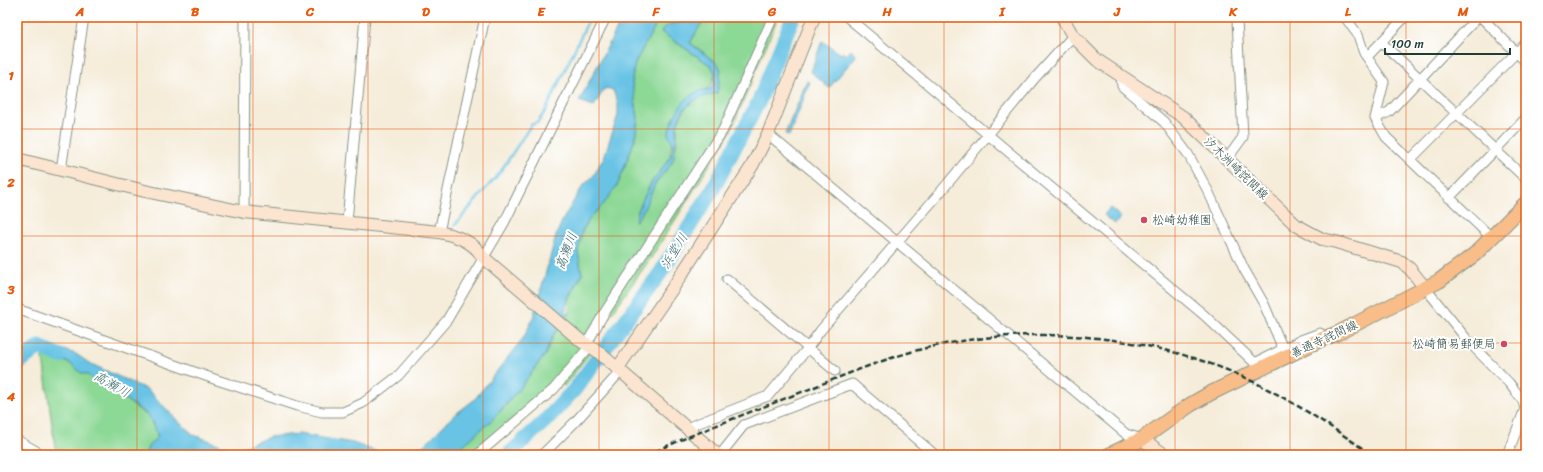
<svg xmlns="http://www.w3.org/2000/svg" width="1543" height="472" font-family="Sriracha,'Klee One',sans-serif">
<rect width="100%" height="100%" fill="#fff"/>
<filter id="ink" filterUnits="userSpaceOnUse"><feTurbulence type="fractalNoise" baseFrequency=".025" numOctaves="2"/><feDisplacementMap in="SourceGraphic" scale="8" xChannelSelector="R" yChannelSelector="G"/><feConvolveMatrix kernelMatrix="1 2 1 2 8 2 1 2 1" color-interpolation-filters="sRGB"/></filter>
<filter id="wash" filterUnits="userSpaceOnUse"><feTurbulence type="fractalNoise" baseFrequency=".012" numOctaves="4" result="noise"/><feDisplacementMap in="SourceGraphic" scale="16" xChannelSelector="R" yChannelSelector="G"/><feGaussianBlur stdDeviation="0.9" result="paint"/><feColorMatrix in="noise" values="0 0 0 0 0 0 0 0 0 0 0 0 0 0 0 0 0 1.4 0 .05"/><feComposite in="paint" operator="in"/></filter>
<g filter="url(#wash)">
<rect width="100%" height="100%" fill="#f5ecd9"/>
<!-- green -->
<path fill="#8cd895" stroke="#568a64" d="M660,17H696V19L691,21H681L664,28L674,41L710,65L715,72C712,92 700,94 683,103L672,140L670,158L651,183L636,215L640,217L655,184L672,162L677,141V124L686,107L700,96L717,93L721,70L702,51L690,43L705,17H778L731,131L655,252L592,341L595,346L564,386L555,380L535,400L469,455H450L460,448L504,408L545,355L553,336L568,315L569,300L582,274L578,252L582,231L590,218L603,205L618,184L635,139L638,118L632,82L633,72L635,62Z
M42,351L71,364L81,373L88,375L94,381L114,391L149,417L158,436L148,447L146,453L148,455H56Z"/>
<!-- water -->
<path fill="#67c3e5" stroke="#43808c" d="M623,17H660L636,61L633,72L632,82L638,118L635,139L618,184L603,205L590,218L582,231L578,252L582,274L567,303L565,313L568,314L553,336L545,355L520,388L492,420L460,448L450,455H403L424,445L453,416L474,400L524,337L533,318L556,236L562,221L582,187L594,175L604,157L618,115V104L613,90L605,88L594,106L579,101Z
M696,17H705L690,43L718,64L721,70L717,93C698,97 681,104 677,126C675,137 677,151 672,162C668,170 659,176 655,184C649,197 645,211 635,222C636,213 646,192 651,184C659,169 683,152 668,135C671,120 682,98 697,92C701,90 706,90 710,89L714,83L715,72L710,65L661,32C670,19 685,24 696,19Z
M822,41L841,54L843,52L846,55L851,50L856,56L829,88L811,72Z
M807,81L810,82L789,136L785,134Z
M1110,208L1121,217L1115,224L1104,215Z
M43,343L76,354L89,363L148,390L179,422L194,435L235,450L269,437L298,434L353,443L387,455H148L146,453L148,447L158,436L149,416L114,391L94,381L88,375L81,373L71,364L42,351Z"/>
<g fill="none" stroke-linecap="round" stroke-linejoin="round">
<!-- stream -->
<path stroke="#67c3e5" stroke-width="2.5" d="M455,225L501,171L531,125L538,122L546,110L590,17"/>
<!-- river -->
<path stroke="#67c3e5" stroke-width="15" d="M17,364L39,347L60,356
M508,455L545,421L575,389L661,272L713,189L759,101L793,17"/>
</g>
</g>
<g filter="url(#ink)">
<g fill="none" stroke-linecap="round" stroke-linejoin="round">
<defs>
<path id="street" d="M847,17L1204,315L1255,363L1301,340L1320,333
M1345,17L1358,35L1364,53L1384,82L1375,118L1386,137L1492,238
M1481,17L1526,62
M1381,42L1526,179
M1367,57L1405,17
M1121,77L1122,86L1164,122L1188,154L1208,191L1244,269L1264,304L1283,349
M1375,118L1389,112L1478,17
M768,134L1126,434L1142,439
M1227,159L1243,137L1237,20L1238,17
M1410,160L1526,43
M61,170L84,17
M1449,198L1526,118
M244,212L245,17
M347,222L365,17
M439,232L485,17
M727,279L835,371
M1426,289L1469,342L1509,383L1523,401L1525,409L1507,455
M17,309L217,380L297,406L322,412H343L363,403L398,376L447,320L504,223L606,17
M586,345L603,315L723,130L773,17
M686,428L768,396L808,348L820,331L943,189L1035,78L1073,36
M17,440L43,455
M477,455L554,389L589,347
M542,455L575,422L620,372
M720,455L744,425L852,384L935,455"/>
<path id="secondary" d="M1062,17L1073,36L1097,60L1183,117L1296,225L1322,239L1336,242L1402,262L1410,269L1426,289
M17,159L145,191L244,212L439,232C457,236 473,241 483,257L581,341L596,350L718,455
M617,369L672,289L752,166L768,134L814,17
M1142,439L1165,455"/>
<path id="primary" d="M1109,455L1142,439L1190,405L1209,394L1322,339L1338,333L1439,281L1475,254L1526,203"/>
</defs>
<!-- street casing -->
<use href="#street" stroke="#8a9486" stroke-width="11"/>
<!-- secondary casing -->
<use href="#secondary" stroke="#8a9486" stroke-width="14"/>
<!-- primary casing -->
<use href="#primary" stroke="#8a9486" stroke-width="16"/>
<!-- street -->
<use href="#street" stroke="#fff" stroke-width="9"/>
<!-- secondary -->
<use href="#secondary" stroke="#fce5d0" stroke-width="12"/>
<!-- primary -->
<use href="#primary" stroke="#f8bd89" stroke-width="14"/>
<!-- rail -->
<path stroke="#1f3d34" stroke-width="2.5" stroke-dasharray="6 3" stroke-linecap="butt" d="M647,455C695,433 745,414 794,395C838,378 881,359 926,348C1020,326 1124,332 1214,365C1271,386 1322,420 1372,455"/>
</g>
</g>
<!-- grid -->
<path fill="none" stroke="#e8590c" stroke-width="1" stroke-opacity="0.55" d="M137,17V455M253,17V455M368,17V455M483,17V455M599,17V455M714,17V455M829,17V455M944,17V455M1060,17V455M1175,17V455M1290,17V455M1406,17V455M17,129H1526M17,236H1526M17,343H1526"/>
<!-- markers -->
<g fill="#d1495b" stroke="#fff" stroke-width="1.5">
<circle cx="1144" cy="220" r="4"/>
<circle cx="1504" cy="344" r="4"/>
</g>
<g text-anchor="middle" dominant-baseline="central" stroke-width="4" stroke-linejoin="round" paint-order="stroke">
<!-- street labels -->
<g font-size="12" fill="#1f3d34" stroke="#fff">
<text transform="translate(1236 168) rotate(44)">汐木洲崎詫間線</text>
<text transform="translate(1324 339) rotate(-25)">善通寺詫間線</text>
</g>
<!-- poi labels -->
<g font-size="12" fill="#1f3d34" stroke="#fff" text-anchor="start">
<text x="1152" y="220">松崎幼稚園</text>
<text x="1496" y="344" text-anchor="end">松崎簡易郵便局</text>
</g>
<!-- water labels -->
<g font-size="13" font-style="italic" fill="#356569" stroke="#fff">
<text transform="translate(566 251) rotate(-69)">高瀬川</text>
<text transform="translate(674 251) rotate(-58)">浜堂川</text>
<text transform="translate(112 384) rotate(30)">高瀬川</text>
</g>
</g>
<!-- margin -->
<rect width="1543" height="472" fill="none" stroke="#fff" stroke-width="44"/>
<!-- scale -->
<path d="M1385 48v6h125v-6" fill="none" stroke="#1f3d34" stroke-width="2"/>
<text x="1391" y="48" font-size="12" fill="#1f3d34" stroke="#ffffff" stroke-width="3" paint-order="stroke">100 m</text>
<rect x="22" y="22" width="1499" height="428" fill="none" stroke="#e8590c" stroke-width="1.5"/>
<g font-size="13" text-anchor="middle" font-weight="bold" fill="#e8590c">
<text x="80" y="16">A</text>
<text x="195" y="16">B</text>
<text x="310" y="16">C</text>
<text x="426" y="16">D</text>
<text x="541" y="16">E</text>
<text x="656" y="16">F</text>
<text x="772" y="16">G</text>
<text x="887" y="16">H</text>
<text x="1002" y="16">I</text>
<text x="1117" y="16">J</text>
<text x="1233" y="16">K</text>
<text x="1348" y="16">L</text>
<text x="1463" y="16">M</text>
<text x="11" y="80">1</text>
<text x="11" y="187">2</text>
<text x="11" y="294">3</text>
<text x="11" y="401">4</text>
</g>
</svg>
